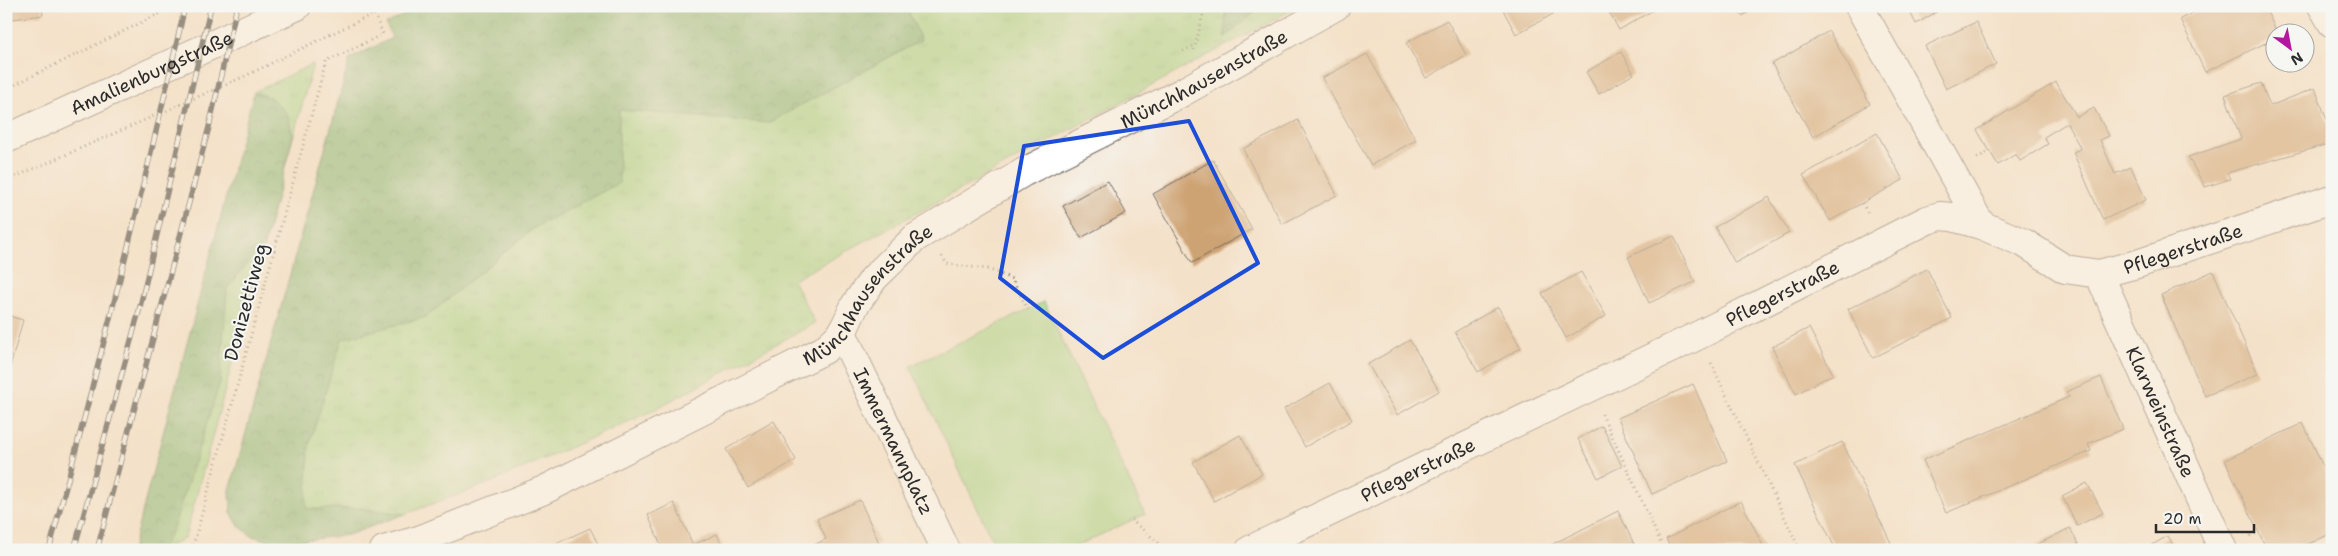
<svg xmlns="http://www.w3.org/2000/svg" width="2338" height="556" font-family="'Shantell Sans',sans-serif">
<defs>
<pattern id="grass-tufts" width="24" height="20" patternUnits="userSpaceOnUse" patternTransform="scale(1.25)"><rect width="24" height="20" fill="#a2d585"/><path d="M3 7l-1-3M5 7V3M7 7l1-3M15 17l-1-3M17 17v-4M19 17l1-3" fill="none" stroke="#8cb773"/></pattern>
<pattern id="forest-crowns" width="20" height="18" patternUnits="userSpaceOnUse" patternTransform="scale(1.25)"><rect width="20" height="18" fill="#81b672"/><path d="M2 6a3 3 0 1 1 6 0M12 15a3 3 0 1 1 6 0" fill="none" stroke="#6a945e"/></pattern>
</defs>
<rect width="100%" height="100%" fill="#f6f6f2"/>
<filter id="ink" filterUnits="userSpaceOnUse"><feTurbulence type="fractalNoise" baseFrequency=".02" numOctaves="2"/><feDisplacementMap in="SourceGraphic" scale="10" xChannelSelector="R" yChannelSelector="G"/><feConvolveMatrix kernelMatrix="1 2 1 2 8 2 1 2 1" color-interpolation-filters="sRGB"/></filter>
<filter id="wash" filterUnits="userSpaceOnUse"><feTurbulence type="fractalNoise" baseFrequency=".0096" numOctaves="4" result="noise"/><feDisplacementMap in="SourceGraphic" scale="20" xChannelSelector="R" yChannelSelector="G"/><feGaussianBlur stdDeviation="1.12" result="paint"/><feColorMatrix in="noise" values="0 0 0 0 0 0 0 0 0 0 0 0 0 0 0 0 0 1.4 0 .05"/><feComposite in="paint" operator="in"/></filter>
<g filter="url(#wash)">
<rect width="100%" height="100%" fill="#f4e1c9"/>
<!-- grass -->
<path fill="url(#grass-tufts)" stroke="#668058" d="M423,6H1299L793,280L815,323L648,413L492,482L348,535L277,543L252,536L239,526L231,512L230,490L350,59L392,38Z
M313,64L185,538L164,550H132L254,92Z"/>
<!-- forest -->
<path fill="url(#forest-crowns)" stroke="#56704e" d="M421,6H906L921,40L768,123L619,110V183L534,228L426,317L342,339L309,445L306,509L359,508L405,514L348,535L277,543L252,536L239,526L231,512L230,490L350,59L392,38L386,24Z
M1226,6H1255V12L1225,37Z
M254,92L271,98L287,113L293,136L264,243L227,289L220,382L173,529L161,550H132Z"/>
<!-- garden -->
<path fill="#a2d585" stroke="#668058" d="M1044,302L1145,514L1068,550H997L910,366Z"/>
<g id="blocks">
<!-- building -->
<path fill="#cea373" d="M11,6H42L43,15L13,19Z
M1501,6H1551L1555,13L1516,34Z
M1606,6H1660L1619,30Z
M1736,6H1759L1742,16Z
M1907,6H1946L1916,24Z
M2208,6H2264L2277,32L2276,38L2205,72L2180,19Z
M1447,20L1466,55L1426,78L1406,43Z
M1976,22L1996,64L1946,89L1925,46Z
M1829,31L1870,104L1813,137L1772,64Z
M1621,52L1634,74L1599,94L1586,72Z
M1367,54L1416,140L1371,165L1322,78Z
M2056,82L2077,117L2094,108L2109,136L2100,140L2115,174L2131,167L2146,200L2103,220L2073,152L2081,149L2067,123L2044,137L2048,144L2020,161L2016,154L1998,165L1977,130Z
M2261,83L2270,106L2315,88L2332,134V143L2227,173L2230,179L2205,187L2188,157L2241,139L2225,95Z
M1298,120L1337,195L1282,224L1243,149Z
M1877,133L1903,180L1830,221L1803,175Z
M1213,160L1252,229L1192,263L1153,194Z
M1108,181L1126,213L1081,238L1063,206Z
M1769,197L1789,233L1735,263L1715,227Z
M1674,236L1695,282L1649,303L1628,257Z
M1927,269L1952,318L1873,358L1848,309Z
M2213,271L2258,374L2205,396L2161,295Z
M1581,272L1606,316L1566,338L1542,293Z
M1498,307L1521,348L1478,372L1455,332Z
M6,315L23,320L8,374H6Z
M1809,328L1833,374L1796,394L1772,347Z
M1410,340L1439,391L1397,415L1368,364Z
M2101,377L2123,429L2088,444L2091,451L1946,513L1923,460L2069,397L2066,392Z
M1330,383L1352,420L1305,447L1284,409Z
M1693,384L1727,461L1652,494L1618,418Z
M774,421L796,460L748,488L726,449Z
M2303,423L2332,486V533L2296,550H2267L2225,460Z
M1602,426L1622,466L1598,478L1578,439Z
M1240,435L1262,474L1214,501L1193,462Z
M1842,442L1892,545L1882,550H1836L1795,465Z
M2087,483L2103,513L2077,526L2062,496Z
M860,500L879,543L863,550H808V548L826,539L817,519Z
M1741,501L1765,550H1671L1666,539Z
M674,503L693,545L717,534L724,550H663L648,515Z
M1618,511L1637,550H1541Z
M590,528L601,550H553L551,546Z
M2070,528L2081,550H2026Z
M2168,536L2176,550H2143Z"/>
</g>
</g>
<g filter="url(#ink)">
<use href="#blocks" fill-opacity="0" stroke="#716b62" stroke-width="1"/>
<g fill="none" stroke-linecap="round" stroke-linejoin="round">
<defs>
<g id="minor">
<path d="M1859,6L1981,225"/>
<path d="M2322,6L2332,23"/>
<path id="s1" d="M2099,274L2223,550"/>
<path id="s2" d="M842,333L946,550"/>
<path id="s3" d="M384,550L419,540L544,490L824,350L842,333L855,305L874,278L915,238L1024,172L1181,93L1336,6"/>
<path id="s4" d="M1250,550L1697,336L1927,220L1940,216L1952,217L1981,225L2024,243L2065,269L2099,274L2137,264L2332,199"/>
</g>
<g id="major">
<path id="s5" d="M6,139L297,6"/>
</g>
</defs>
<!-- minor casing -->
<use href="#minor" stroke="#716b62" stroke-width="30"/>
<!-- major casing -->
<use href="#major" stroke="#716b62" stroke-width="30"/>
<!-- path -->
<path stroke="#716b62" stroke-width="3" stroke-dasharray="1 4" stroke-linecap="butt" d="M1194,50L1205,6
M1183,51L1195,45
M6,89L175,6
M1977,158L1990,151
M6,181L243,77L389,6
M1862,203L1869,215
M942,256L947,264L988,269L1012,279L1028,310
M1711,363L1800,550
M1602,414L1664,550
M1131,520L1167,550
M2250,536L2259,532
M192,550L326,62L383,34L374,14"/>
<!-- minor -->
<use href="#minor" stroke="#fff" stroke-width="28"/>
<!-- major -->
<use href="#major" stroke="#fff" stroke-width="28"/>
<defs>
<path id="rail" d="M49,550C98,369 144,189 185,6
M74,550L139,311L211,6
M97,550L209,127L237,6"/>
</defs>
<!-- rail casing -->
<use href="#rail" stroke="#2b2b2b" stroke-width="5.5"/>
<!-- rail -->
<use href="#rail" stroke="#f6f6f2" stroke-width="4" stroke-dasharray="11" stroke-linecap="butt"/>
</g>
</g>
<!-- marked area -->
<path d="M0 0H2338V556H0ZM1189,121L1258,263L1103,358L1000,278L1024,146Z" fill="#f4e1c9" fill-opacity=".55" fill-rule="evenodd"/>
<path fill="none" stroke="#1d4ed8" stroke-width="4" stroke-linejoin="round" d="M1189,121L1258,263L1103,358L1000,278L1024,146Z"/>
<g text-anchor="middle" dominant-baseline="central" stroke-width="4" stroke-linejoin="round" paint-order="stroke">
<!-- street labels -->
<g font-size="19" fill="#2b2b2b" stroke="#f6f6f2">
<text stroke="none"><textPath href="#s5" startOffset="160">Amalienburgstraße</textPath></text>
<text stroke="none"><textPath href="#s3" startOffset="960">Münchhausenstraße</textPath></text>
<text stroke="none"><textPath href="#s4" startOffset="1026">Pflegerstraße</textPath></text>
<text stroke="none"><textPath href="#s4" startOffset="591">Pflegerstraße</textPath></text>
<text stroke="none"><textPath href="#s3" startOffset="555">Münchhausenstraße</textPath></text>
<text transform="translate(246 302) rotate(-75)">Donizettiweg</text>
<text stroke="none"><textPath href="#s1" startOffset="151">Klarweinstraße</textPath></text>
<text stroke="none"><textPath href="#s2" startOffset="120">Immermannplatz</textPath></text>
<text stroke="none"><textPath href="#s4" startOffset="186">Pflegerstraße</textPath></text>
</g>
</g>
<!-- margin -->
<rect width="2338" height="556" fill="none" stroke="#f6f6f2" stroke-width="25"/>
<!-- north arrow -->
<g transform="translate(2290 48) rotate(148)"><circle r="24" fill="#f6f6f2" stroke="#a5a5a2"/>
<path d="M0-4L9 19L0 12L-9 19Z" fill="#b5179e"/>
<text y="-8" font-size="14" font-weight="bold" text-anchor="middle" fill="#2b2b2b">N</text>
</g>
<!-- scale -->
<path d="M2156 524v8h98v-8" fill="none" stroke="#2b2b2b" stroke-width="2.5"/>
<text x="2163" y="524" font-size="15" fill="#2b2b2b" stroke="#f6f6f2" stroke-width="4" paint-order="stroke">20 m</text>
</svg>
